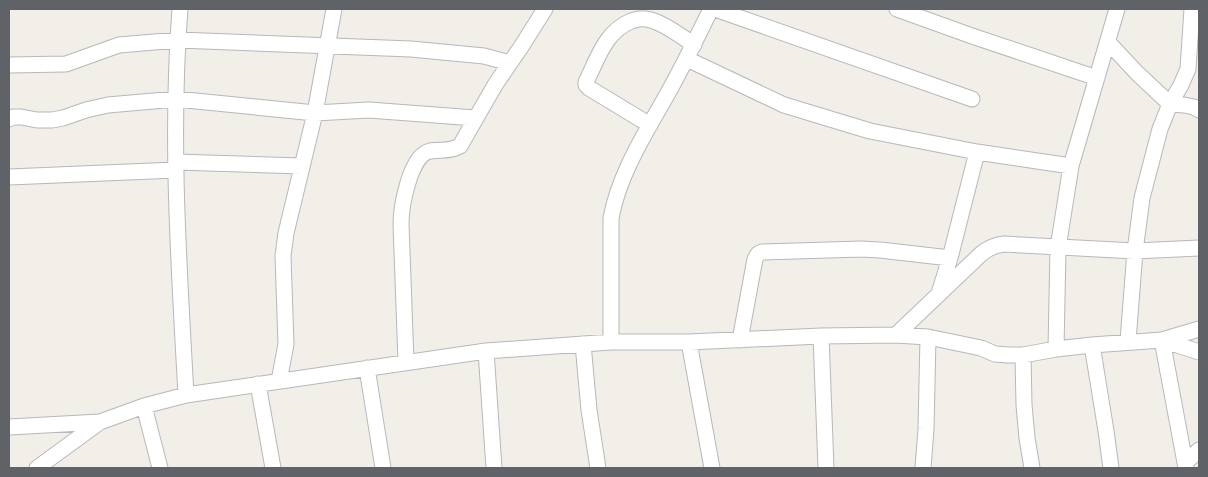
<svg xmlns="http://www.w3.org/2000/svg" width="1208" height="477" font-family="Rubik,sans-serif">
<rect width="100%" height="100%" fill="#f1efe8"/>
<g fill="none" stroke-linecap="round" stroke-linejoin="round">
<defs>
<path id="minor" d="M180,9C170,137 179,267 186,395
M715,9L972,99
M897,9L972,36L1097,78
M1108,42L1137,73L1170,104L1184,105L1194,107L1199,110
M687,59L784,105L870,131L977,152L1071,166
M9,65L66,64L119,45L178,40L411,49L484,56L510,63
M9,119L13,117H21L37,120H52L63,118L86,110L108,105L176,99L315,113L369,110L475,118
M650,125L589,88L586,85V82C598,58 605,32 631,21C639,18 646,18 654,21C668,26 681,36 694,45
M176,162L302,166
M9,177L176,170
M940,290L950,258L977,152
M896,335L981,254C988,248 994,245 1004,244L1135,251L1199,248
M821,336L826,468
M740,340L755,259L758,254L762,252L861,249L880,250L950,258
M1128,341L1135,251L1142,198L1160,129L1170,104L1181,85L1188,69L1192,9
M611,342V218C619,174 646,132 668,93C683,66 697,37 711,9
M689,342L712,468
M583,344L589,410L598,468
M1092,345L1106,431L1111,468
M1056,349L1058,248L1071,166L1117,9
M486,351L494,468
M1023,355L1024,405L1027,438L1032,468
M406,362L401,224C401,207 410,155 430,151C442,149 449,152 460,146L495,85L521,47L545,9
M367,368L383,468
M279,381L286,344L283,256L286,233L315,113L334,9
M258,384L273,468
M144,406L160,468
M9,427L100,422
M1185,463L1199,450
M37,468L100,422L144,406L186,395L486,351L611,342H689L821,336L896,335L928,337L981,348L995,354L1008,355H1023L1056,349L1092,345L1162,340L1199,352
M923,468L926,429L928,337
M1186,468L1162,340L1199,329"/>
</defs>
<!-- minor casing -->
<use href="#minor" stroke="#b5b8bc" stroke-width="17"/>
<!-- minor -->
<use href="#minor" stroke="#fff" stroke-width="15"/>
</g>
<!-- border -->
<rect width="1208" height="477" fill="none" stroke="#5f6368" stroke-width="20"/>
</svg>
